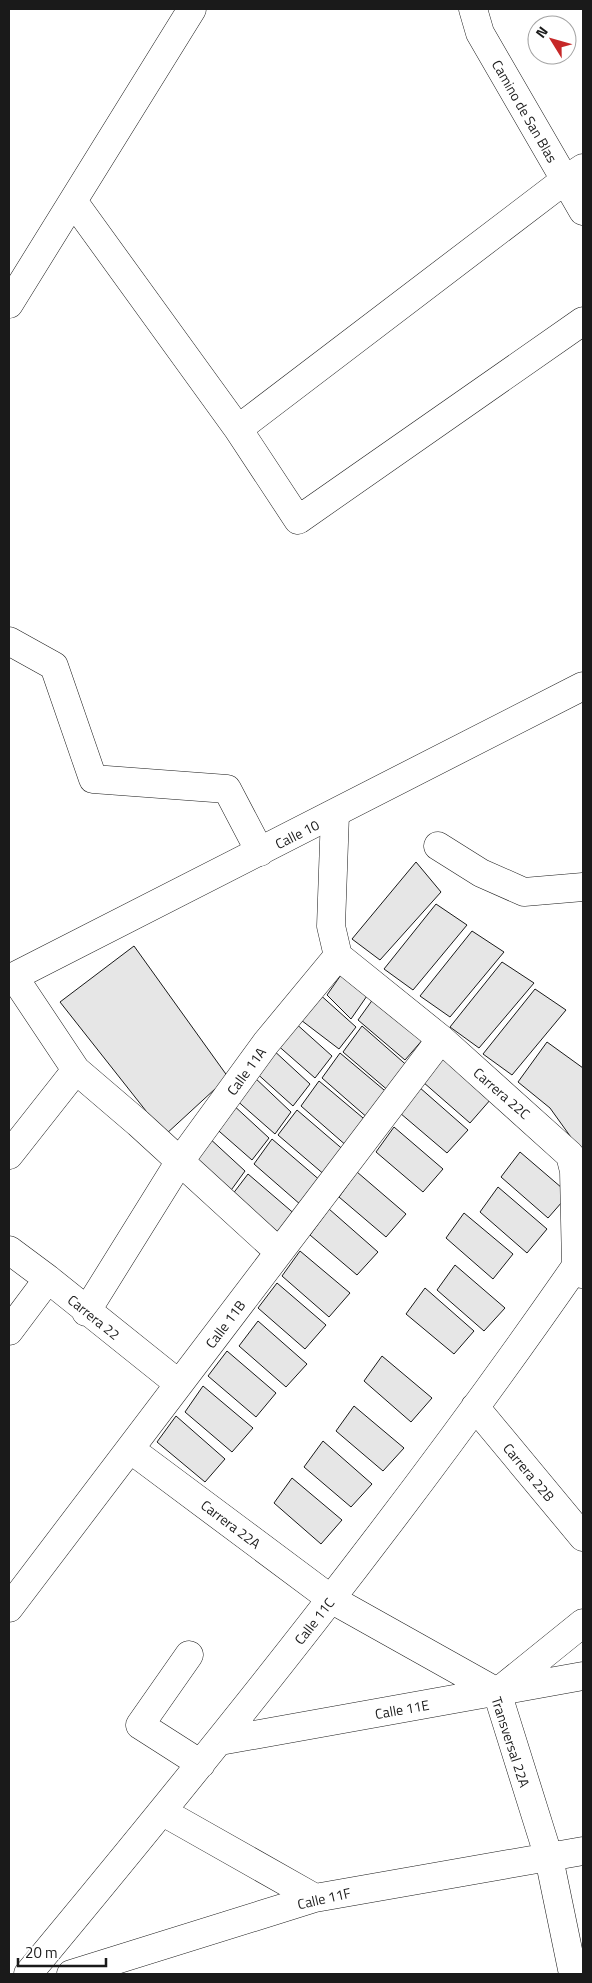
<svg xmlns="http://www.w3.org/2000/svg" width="592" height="1983" font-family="'Titillium Web',sans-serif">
<rect width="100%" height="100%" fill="#fff"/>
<!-- building -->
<path fill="#e6e6e6" stroke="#1a1a1a" d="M416,862L441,892L380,960L352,939Z
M436,904L467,925L413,990L384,969Z
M472,931L504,952L450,1017L420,996Z
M134,946L228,1077L165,1135L60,1002Z
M502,962L534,983L479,1048L450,1027Z
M343,972L369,993L351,1019L327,995Z
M535,989L566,1010L512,1075L483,1054Z
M317,992L356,1027L339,1049L297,1017Z
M376,995L425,1037L405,1060L358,1020Z
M293,1021L332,1056L315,1078L275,1043Z
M362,1026L411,1069L390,1092L343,1052Z
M547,1042L583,1068V1154L550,1108L518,1082Z
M271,1048L310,1084L293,1106L253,1070Z
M340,1053L390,1095L369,1119L322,1078Z
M442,1057L491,1099L470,1123L423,1082Z
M253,1076L291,1112L275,1134L234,1098Z
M319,1081L369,1123L348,1147L301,1106Z
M419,1087L468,1130L447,1153L400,1113Z
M231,1103L269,1138L252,1160L212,1125Z
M297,1110L346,1152L326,1176L278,1135Z
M394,1127L443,1169L423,1192L376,1152Z
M207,1136L245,1171L229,1193L188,1157Z
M272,1139L322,1182L301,1205L254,1164Z
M520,1152L569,1194L548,1218L501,1177Z
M357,1172L406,1214L386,1237L339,1197Z
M248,1174L297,1216L276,1240L229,1199Z
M498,1187L547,1229L527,1253L480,1212Z
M329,1209L378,1252L357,1275L310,1235Z
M464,1213L513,1254L493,1279L446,1238Z
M300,1251L350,1293L329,1317L282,1276Z
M455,1265L505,1308L484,1331L437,1290Z
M277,1283L326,1325L305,1349L258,1308Z
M425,1288L474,1331L454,1354L406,1314Z
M258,1321L307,1364L286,1387L239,1346Z
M227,1351L276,1393L256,1417L208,1376Z
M382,1356L432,1398L411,1422L364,1381Z
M203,1386L253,1428L232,1452L185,1412Z
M354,1406L404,1448L383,1471L336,1431Z
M176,1416L225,1459L205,1482L157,1442Z
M323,1441L372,1484L351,1507L304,1467Z
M292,1478L342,1520L321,1544L274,1503Z"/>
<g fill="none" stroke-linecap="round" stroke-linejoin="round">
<defs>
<path id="minor" d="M473,9L480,33L583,211
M73,201L238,429L565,180L583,168
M9,304L192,9
M238,429L298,520L583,321
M9,641L54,666L93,779L227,789L260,852
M335,814L331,926L338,956
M438,846L481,873L524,892L583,887
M338,956L441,1039L570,1155L574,1171L576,1267L582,1274
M14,977L76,1070
M9,1155L76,1070L138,1123L279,1252
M9,1250L48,1279L179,1384
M86,1312L180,1161L266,1043L338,956
M9,1331L48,1279
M475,1407L583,1537
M130,1449L331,1599L497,1692L549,1858L573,1974
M9,1608L441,1039
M189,1655L140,1725L201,1764
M500,1690L583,1623
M220,1741L583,1676
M163,1812L315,1898
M28,1974C221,1742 411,1505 583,1256
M71,1974L315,1898L583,1851"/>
<path id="major" d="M9,979L583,686"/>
</defs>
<!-- minor casing -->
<use href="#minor" stroke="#1a1a1a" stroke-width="29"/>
<!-- major casing -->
<use href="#major" stroke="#1a1a1a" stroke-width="29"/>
<!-- minor -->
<use href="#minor" stroke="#fff" stroke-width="28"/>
<!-- major -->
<use href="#major" stroke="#fff" stroke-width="28"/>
</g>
<g text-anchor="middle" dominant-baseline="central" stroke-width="4" stroke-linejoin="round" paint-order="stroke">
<!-- street labels -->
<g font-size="14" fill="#1a1a1a" stroke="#fff">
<text transform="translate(525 111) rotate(60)">Camino de San Blas</text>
<text transform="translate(297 834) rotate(-27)">Calle 10</text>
<text transform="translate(246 1071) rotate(-54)">Calle 11A</text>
<text transform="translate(502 1093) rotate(41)">Carrera 22C</text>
<text transform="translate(94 1317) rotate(39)">Carrera 22</text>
<text transform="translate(225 1324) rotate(-53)">Calle 11B</text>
<text transform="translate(529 1472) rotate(50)">Carrera 22B</text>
<text transform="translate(231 1524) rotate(37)">Carrera 22A</text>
<text transform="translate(314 1621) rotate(-52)">Calle 11C</text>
<text transform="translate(402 1709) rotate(-10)">Calle 11E</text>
<text transform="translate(511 1742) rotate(72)">Transversal 22A</text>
<text transform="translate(324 1898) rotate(-13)">Calle 11F</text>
</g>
</g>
<!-- border -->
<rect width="592" height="1983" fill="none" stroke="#1a1a1a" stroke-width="20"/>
<!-- north arrow -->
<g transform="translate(552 40) rotate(307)"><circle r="24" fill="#ffffff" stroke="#a3a3a3"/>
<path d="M0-4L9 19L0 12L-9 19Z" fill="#c62828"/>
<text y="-8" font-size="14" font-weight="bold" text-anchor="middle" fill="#1a1a1a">N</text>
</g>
<!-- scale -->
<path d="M18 1958v8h88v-8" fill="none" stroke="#1a1a1a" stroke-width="2.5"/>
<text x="25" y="1958" font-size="15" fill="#1a1a1a" stroke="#ffffff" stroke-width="4" paint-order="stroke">20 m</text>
</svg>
